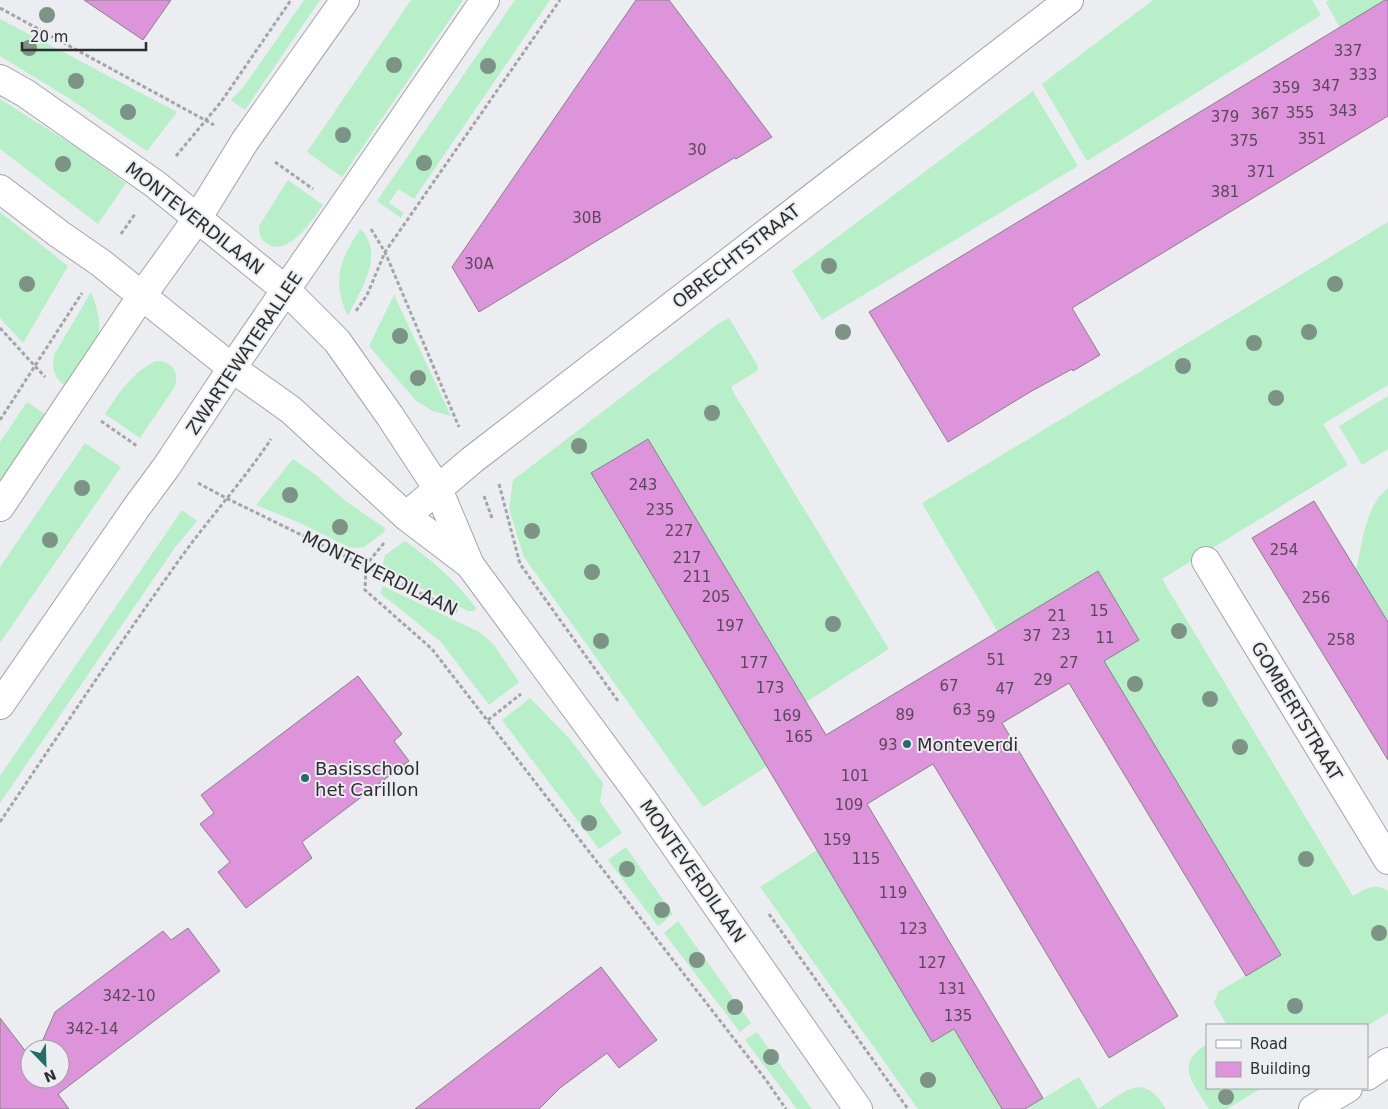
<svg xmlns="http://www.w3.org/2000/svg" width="1388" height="1109" font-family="'DejaVu Sans',sans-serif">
<rect width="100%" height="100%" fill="#ebedf0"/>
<!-- grass -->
<path fill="#b7efc9" d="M304,0H320L245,110L231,100L245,85Z
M411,0H463L342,177L307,152Z
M515,0H550L414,199L398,189L389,203L404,213L401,218L377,201Z
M1153,0H1312L1321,15L1087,161L1042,84Z
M1329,0H1385L1340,28L1326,2Z
M0,19L177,112L147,151L67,97L0,56Z
M1033,91L1078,166L822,320L792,271Z
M0,99L79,149L126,183L98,224L0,149Z
M288,180L323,205C313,219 288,259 266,243C260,239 259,233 259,226Z
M0,212L68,266L23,343L0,318Z
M1388,222V385L1323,424L1348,465L1162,579L1353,896C1366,889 1374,882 1388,891V1013L1367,1026L1227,1025L1214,1003L1218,992L1281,955L1102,662L1139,640L1098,571L998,632L923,505L924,502Z
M360,229C386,253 360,291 348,316C331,281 340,260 360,229Z
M91,292C110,338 93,351 70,389C56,381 51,371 54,355Z
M394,295L451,416L433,411L416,401L369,346Z
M729,318L758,366L757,371L732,386V390L889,649L806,702L648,439L591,473L767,766L703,807L524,557L509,509L513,480L719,323Z
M156,361C173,361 180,373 174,388L140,438L105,414C118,394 133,371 156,361Z
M1388,396V449L1362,465L1339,426Z
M27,402L51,418L0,492V442Z
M85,443L121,467L0,643V567Z
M293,459L316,475L344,500L385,528L384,532L364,547L351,548L300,523L256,505Z
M1388,488V622L1356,569C1363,542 1365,506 1388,488Z
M182,510L197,521L176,546L0,803V776Z
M405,541C432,560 456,581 476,608L475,611H468L386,571L383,564L385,555Z
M383,586L479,632L494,645L519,682L489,705L441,642L380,593Z
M530,698L570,739L603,783L600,802L622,833L599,849L502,720Z
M626,847L673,914L658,926L608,860Z
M817,850L932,1042L954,1029L1002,1109H918L760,887Z
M678,921L751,1023L740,1032L664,933Z
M757,1032L812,1109H797L745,1040Z
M1207,1044V1088H1262L1227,1109H1209C1194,1084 1173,1064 1207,1044Z
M1079,1077L1098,1109C1127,1091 1143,1071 1166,1109H1025Z"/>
<!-- building -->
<path fill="#dd94da" stroke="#868386" d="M84,0H171L143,40Z
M636,0H669L772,137L736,159L734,158L479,312L452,267Z
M1385,0H1388V116L1072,308L1100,355L1073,371L1072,369L1030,392L948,442L869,312Z
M648,439L826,735L1098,571L1139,640L1104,661L1281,955L1246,976L1069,683L1002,723L1178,1016L1109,1058L933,764L867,804L1043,1098L1025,1109H1002L954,1029L932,1042L591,473Z
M1314,501L1388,622V760L1252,538Z
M358,676L402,734L394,741L409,761L302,842L312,858L246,908L218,872L230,862L200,824L214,813L201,795Z
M188,928L220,971L58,1094L69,1109H0V1018L30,1057V1079H60V1049H39L55,1012L163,931L171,940Z
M601,967L657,1040L619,1068L607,1053L560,1088L539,1109H415Z"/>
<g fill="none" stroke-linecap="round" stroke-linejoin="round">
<defs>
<path id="street" d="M406,516L472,460L1069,0
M1206,561L1388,860
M1367,1076L1388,1062
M1313,1109L1348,1088"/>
<path id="secondary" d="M0,79L25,93L155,184L287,291L337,341L390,416L438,489L470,565L644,801L858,1109
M0,189L59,234L101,263L232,368L291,410L406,516L469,564"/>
<path id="primary" d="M0,507L141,297L197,219L245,141L345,0
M0,705L136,508L167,466L232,368L485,0"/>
</defs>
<!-- street casing -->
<use href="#street" stroke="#a2a4a7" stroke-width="30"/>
<!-- secondary casing -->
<use href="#secondary" stroke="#a2a4a7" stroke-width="30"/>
<!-- primary casing -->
<use href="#primary" stroke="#a2a4a7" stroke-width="30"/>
<!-- path -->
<path stroke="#a3a5a7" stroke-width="3" stroke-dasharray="4 2.5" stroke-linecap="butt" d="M0,8L214,125
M176,156L221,102L291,0
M275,162L313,189
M371,229L385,252L459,427
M121,234L135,214
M356,311L367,295L385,252L560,0
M0,328L45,377
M0,420L82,293
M101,421L137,446
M198,483L226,498L457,611
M499,484L520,564L618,701
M484,496L492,518
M384,543L366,565L365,590L432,649L766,1080L786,1109
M488,720L521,694
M0,822C60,733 119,644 182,556C211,516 244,480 271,439
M769,914L908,1109"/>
<!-- street -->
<use href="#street" stroke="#fff" stroke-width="28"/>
<!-- secondary -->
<use href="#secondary" stroke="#fff" stroke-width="28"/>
<!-- primary -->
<use href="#primary" stroke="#fff" stroke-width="28"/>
</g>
<!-- trees -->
<g fill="#7c9386">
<circle cx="47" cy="15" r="8"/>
<circle cx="29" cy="48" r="8"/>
<circle cx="394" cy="65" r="8"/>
<circle cx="488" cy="66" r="8"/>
<circle cx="76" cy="81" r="8"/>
<circle cx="128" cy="112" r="8"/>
<circle cx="343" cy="135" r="8"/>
<circle cx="424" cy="163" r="8"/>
<circle cx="63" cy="164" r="8"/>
<circle cx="829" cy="266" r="8"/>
<circle cx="27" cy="284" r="8"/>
<circle cx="1335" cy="284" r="8"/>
<circle cx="843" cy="332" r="8"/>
<circle cx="1309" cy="332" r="8"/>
<circle cx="400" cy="336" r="8"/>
<circle cx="1254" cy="343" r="8"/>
<circle cx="1183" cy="366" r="8"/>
<circle cx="418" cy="378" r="8"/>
<circle cx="1276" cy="398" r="8"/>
<circle cx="712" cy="413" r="8"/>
<circle cx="579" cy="446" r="8"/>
<circle cx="82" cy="488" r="8"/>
<circle cx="290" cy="495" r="8"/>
<circle cx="340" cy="527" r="8"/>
<circle cx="532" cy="531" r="8"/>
<circle cx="50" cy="540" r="8"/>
<circle cx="592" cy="572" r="8"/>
<circle cx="833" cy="624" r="8"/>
<circle cx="1179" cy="631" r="8"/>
<circle cx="601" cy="641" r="8"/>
<circle cx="1135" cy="684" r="8"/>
<circle cx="1210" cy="699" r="8"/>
<circle cx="1240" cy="747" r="8"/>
<circle cx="589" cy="823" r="8"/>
<circle cx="1306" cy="859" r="8"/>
<circle cx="627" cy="869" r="8"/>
<circle cx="662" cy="910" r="8"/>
<circle cx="1379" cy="933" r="8"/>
<circle cx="697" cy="960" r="8"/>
<circle cx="1295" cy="1006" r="8"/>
<circle cx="735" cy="1007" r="8"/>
<circle cx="771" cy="1057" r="8"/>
<circle cx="928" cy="1080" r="8"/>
<circle cx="1226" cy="1097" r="8"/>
</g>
<!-- markers -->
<g fill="#226d6a" stroke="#ebedf0" stroke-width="2">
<circle cx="907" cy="744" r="5"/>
<circle cx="305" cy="778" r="5"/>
</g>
<g text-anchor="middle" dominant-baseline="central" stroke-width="4" stroke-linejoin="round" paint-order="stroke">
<!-- number labels -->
<g font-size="15" fill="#59485a">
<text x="1348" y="51">337</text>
<text x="1363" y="75">333</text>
<text x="1326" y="86">347</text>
<text x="1286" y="88">359</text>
<text x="1343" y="111">343</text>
<text x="1300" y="113">355</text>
<text x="1265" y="114">367</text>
<text x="1225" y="117">379</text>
<text x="1312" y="139">351</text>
<text x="1244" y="141">375</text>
<text x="697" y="150">30</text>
<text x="1261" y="172">371</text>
<text x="1225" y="192">381</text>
<text x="587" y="218">30B</text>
<text x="479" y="264">30A</text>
<text x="643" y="485">243</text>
<text x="660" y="510">235</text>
<text x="679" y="531">227</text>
<text x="1284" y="550">254</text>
<text x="687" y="558">217</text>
<text x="697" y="577">211</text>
<text x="716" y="597">205</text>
<text x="1316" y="598">256</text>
<text x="1099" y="611">15</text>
<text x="1057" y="616">21</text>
<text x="730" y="626">197</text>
<text x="1061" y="635">23</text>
<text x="1032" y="636">37</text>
<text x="1105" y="638">11</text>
<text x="1341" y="640">258</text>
<text x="996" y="660">51</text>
<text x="754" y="663">177</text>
<text x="1069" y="663">27</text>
<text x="1043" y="680">29</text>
<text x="949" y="686">67</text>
<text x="770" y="688">173</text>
<text x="1005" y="689">47</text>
<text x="962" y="710">63</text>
<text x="905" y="715">89</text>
<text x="787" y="716">169</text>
<text x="986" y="717">59</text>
<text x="799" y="737">165</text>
<text x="888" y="745">93</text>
<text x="855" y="776">101</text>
<text x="849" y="805">109</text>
<text x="837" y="840">159</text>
<text x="866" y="859">115</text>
<text x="893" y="893">119</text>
<text x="913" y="929">123</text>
<text x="932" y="963">127</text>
<text x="952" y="989">131</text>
<text x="129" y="996">342-10</text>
<text x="958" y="1016">135</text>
<text x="92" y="1029">342-14</text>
</g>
<!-- street labels -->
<g font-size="18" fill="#2d2e2f" stroke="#ebedf0">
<text transform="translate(195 218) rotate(38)">MONTEVERDILAAN</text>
<text transform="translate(736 256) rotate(-38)">OBRECHTSTRAAT</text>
<text transform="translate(244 353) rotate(-56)">ZWARTEWATERALLEE</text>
<text transform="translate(380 573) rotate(26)">MONTEVERDILAAN</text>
<text transform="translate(1297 711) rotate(59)">GOMBERTSTRAAT</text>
<text transform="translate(693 871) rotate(55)">MONTEVERDILAAN</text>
</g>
<!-- poi labels -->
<g font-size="18" fill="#2d2e2f" stroke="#ebedf0" text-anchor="start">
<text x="917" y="744">Monteverdi</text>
<text x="315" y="768">Basisschool<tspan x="315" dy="21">het Carillon</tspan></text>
</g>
</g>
<!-- legend -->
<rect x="1206" y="1024" width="162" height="65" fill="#ebedf0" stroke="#9fa1a3"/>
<rect x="1216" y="1040" width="25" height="8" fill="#ffffff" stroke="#9fa1a3"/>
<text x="1250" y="1049" font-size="15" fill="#2d2e2f">Road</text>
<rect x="1216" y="1062" width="25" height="15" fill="#dd94da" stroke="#9fa1a3"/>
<text x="1250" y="1074" font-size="15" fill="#2d2e2f">Building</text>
<!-- north arrow -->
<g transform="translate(45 1064) rotate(157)"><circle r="24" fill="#ebedf0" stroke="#9fa1a3"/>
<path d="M0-4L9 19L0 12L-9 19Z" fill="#226d6a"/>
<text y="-8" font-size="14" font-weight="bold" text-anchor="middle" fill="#2d2e2f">N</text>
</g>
<!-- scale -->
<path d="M22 42v8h124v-8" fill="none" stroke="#2d2e2f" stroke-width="2.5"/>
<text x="30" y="42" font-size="15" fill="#2d2e2f" stroke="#ebedf0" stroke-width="4" paint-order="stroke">20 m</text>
</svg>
